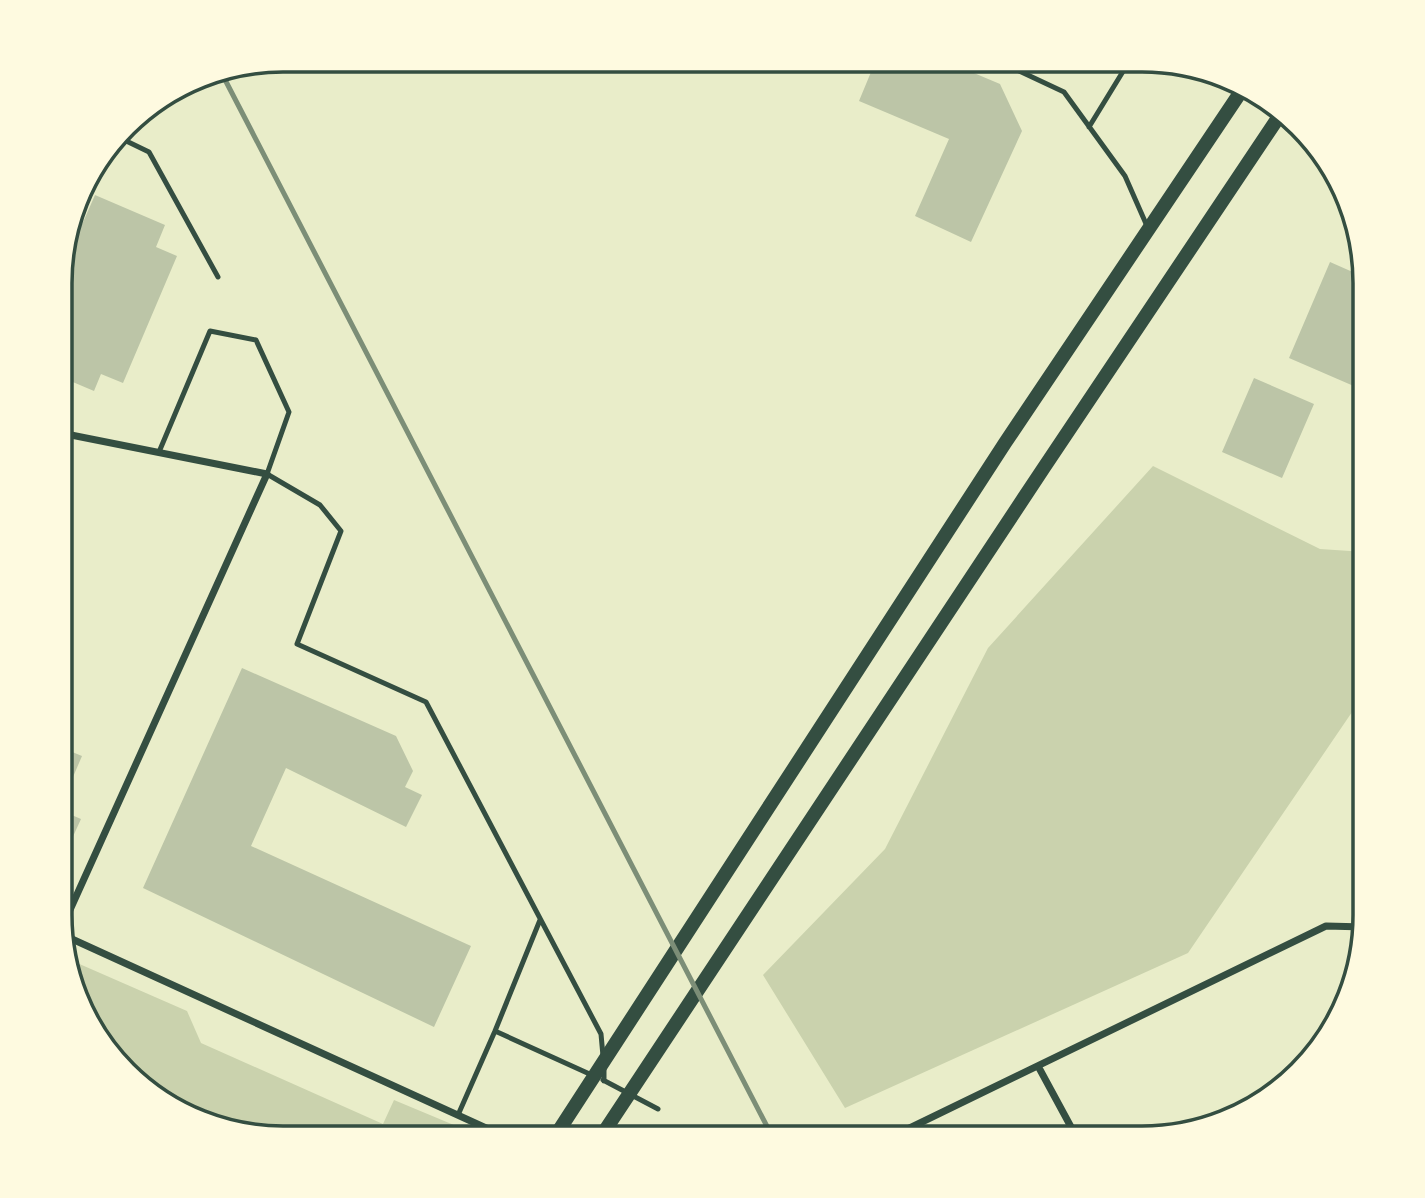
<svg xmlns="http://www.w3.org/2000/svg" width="1425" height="1198" font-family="Bitter,serif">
<rect width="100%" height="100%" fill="#e9edc9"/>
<!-- green -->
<path fill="#cad2ad" d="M1153,466L1320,549L1365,552V693L1188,953L845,1108L763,975L885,849L988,648Z
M68,959L187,1011L201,1043L383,1124L394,1100L485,1138H268L197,1121L125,1073L82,1014Z"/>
<!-- building -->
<path fill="#bcc5a7" d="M876,60H943L1000,84L1022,131L971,242L915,216L949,139L859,101Z
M95,195L165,225L156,247L177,256L123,383L101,374L94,391L61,377V272Z
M1330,262L1364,277L1365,364L1356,387L1289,358Z
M1254,378L1314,404L1282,478L1222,452Z
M242,668L396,736L413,771L405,787L422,795L406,827L286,768L251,846L471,946L434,1027L143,888Z
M60,747L82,756L67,791L60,788Z
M60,810L81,819L65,854L60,852Z"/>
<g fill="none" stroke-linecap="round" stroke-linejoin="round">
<!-- service -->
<path stroke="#344e41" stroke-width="5" d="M996,60L1064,92L1125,176L1147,226
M1089,127L1130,60
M118,137L149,152L218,277
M159,452L210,331L256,340L289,412L267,474L320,505L341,531L297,644L426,702L601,1034L603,1056
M495,1031L594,1076
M604,1069V1081
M603,1080L658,1109
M458,1115L495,1031L540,920"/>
<!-- minor -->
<path stroke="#344e41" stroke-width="7" d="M1228,77H1229
M60,932L267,474L61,433
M61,934L508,1138
M1038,1066L1077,1138
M889,1138L1326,926L1365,927"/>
<!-- secondary -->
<path stroke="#344e41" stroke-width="14" d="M554,1138L1005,443L1244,87
M600,1138L1043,469L1282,112"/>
<!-- rail -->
<path stroke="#7c8e77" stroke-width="5" d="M220,70L773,1138"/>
</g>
<!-- crop -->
<path d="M0 0H1425V1198H0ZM283 72H1142A211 211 0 0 1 1353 283V915A211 211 0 0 1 1142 1126H283A211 211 0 0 1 72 915V283A211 211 0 0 1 283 72Z" fill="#fefae0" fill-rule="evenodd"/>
<path fill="none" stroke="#344e41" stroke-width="3.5" d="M283 72H1142A211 211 0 0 1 1353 283V915A211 211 0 0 1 1142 1126H283A211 211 0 0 1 72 915V283A211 211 0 0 1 283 72Z"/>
</svg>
